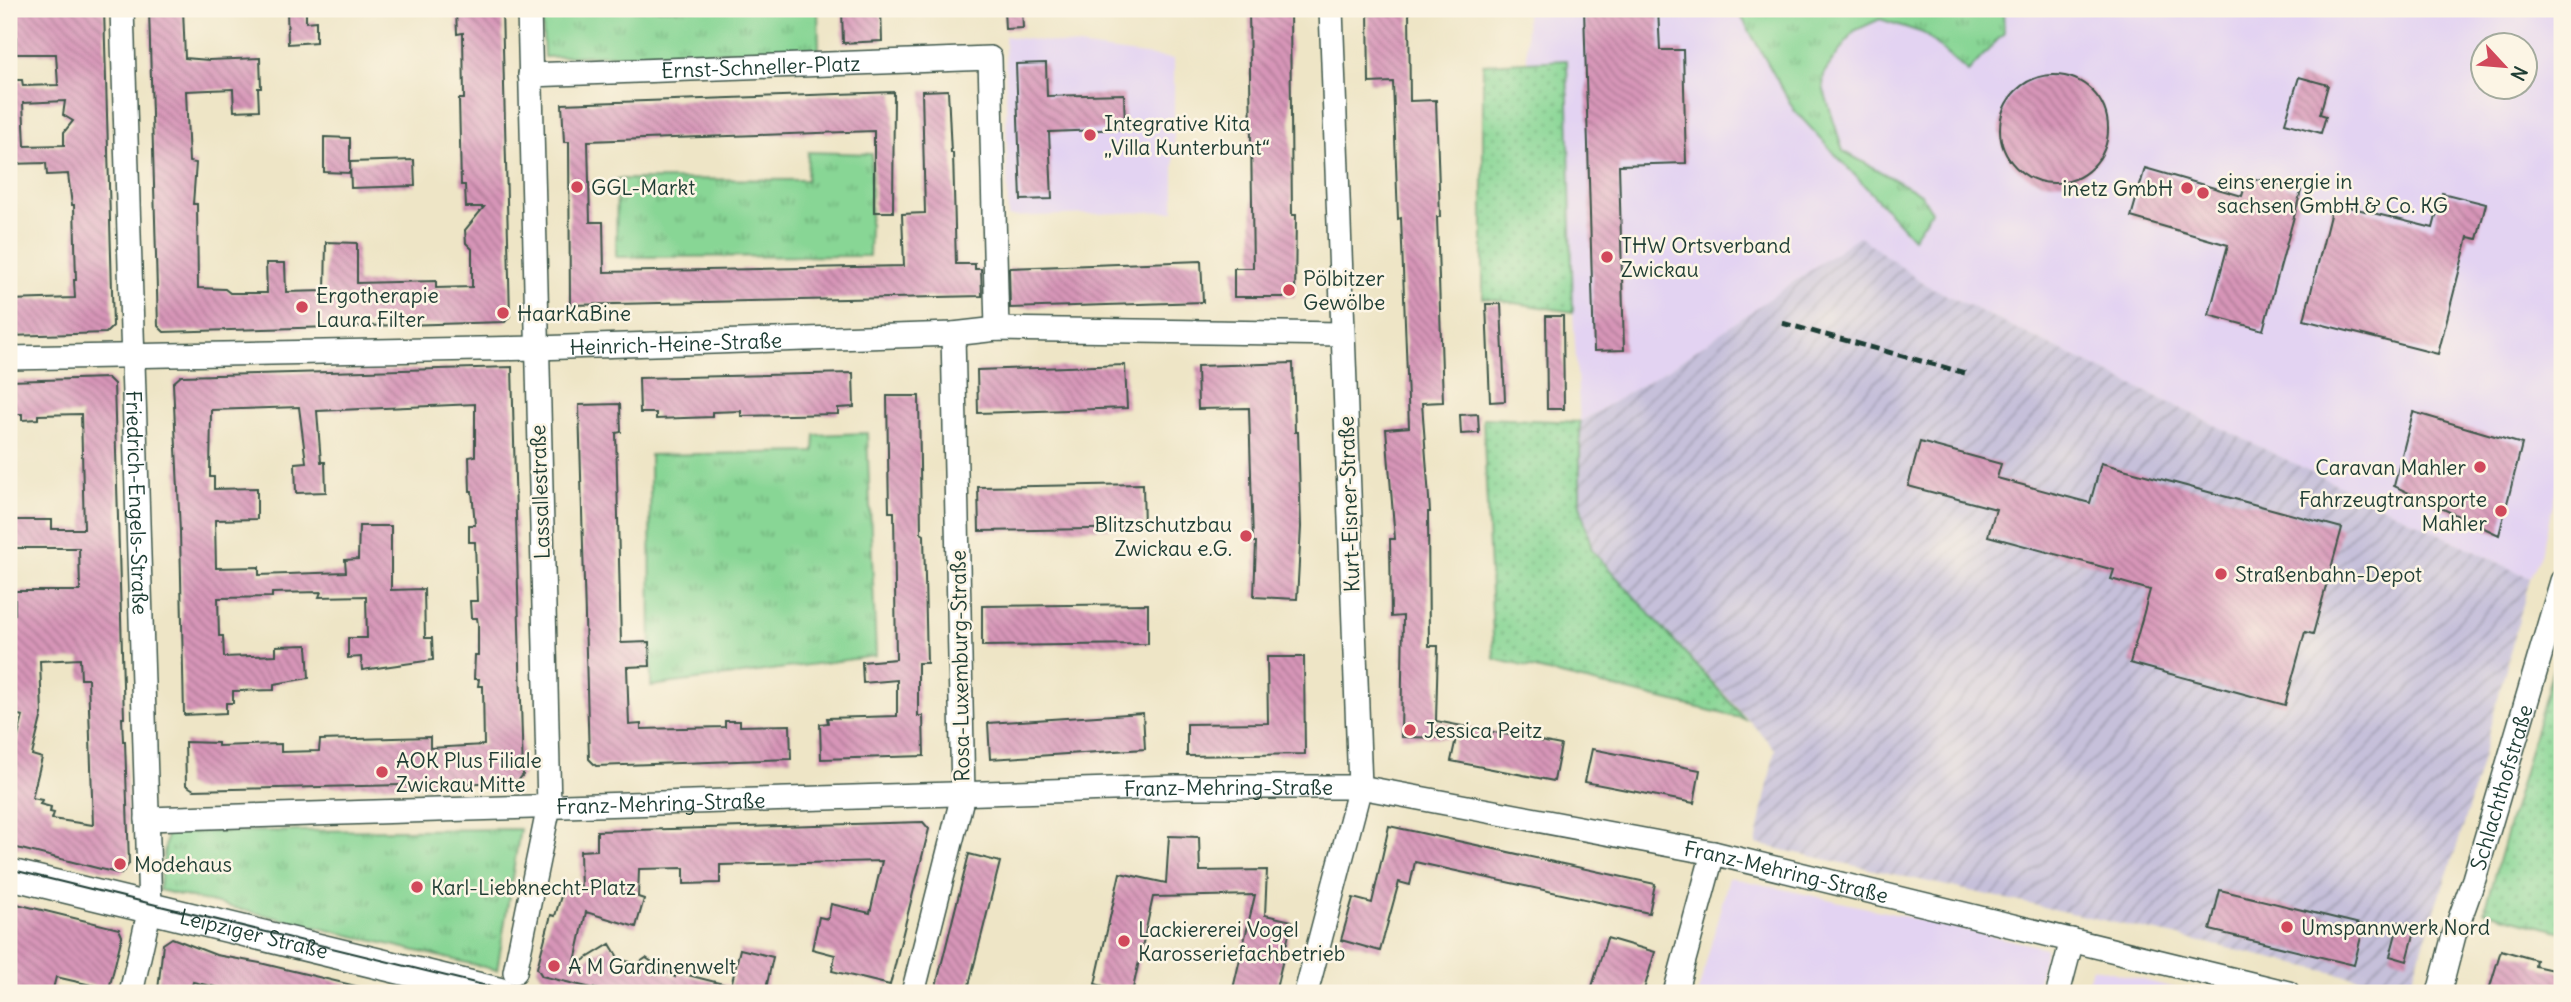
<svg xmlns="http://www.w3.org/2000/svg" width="2571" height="1002" font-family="Delius,sans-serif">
<defs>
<pattern id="industrial-furrows" width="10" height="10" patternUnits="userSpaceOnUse" patternTransform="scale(1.75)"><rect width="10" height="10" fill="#c6c0da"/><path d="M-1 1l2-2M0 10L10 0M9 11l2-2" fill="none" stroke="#a09db2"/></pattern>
<pattern id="grass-tufts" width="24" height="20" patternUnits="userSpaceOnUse" patternTransform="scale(1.75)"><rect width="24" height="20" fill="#88d695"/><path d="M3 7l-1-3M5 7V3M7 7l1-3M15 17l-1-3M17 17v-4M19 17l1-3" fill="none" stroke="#6faf7a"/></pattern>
<pattern id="garden-dots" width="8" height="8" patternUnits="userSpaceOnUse" patternTransform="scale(1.75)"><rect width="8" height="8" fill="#88d695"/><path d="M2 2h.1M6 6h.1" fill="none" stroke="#6faf7a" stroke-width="1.8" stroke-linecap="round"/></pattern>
<pattern id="building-back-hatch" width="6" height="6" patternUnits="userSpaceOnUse" patternTransform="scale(1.75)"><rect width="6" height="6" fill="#d795b8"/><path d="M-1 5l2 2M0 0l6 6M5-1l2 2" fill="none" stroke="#ae7b96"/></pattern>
</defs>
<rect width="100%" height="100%" fill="#fcf5e5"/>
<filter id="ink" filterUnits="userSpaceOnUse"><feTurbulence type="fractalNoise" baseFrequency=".0143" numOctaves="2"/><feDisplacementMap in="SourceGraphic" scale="14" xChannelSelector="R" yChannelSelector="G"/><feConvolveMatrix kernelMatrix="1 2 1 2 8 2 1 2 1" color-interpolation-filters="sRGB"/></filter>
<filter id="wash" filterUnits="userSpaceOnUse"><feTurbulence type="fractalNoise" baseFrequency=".00686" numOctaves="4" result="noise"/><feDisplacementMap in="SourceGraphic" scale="28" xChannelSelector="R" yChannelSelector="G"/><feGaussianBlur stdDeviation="1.57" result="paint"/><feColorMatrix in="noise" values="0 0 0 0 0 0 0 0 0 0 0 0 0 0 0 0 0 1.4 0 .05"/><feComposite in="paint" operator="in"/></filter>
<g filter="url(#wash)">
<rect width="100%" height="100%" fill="#eee5c6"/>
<!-- built -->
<path fill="#e3d3f2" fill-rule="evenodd" d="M1526,9H2562V466L2541,554L2530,578L1926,285L1859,237L1675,365L1580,422L1573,312L1567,61L1527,62ZM2484,46H2526V88H2484Z
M1005,36L1174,59V211L1008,217Z
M1729,877L2046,948L2035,993H1698Z
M2092,967L2194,993H2085Z"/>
<!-- industrial -->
<path fill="url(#industrial-furrows)" d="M1859,236L1926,285L2530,578L2464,825L2411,981L2395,987L2175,936L1756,844L1775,749L1592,550L1580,504V422L1675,365Z"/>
<!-- grass -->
<path fill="url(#grass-tufts)" stroke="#548a64" stroke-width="2" d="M542,9H818L819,49L544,57Z
M1737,9H2003L2004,33L1968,72L1923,33L1880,19L1854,31L1824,73L1823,87L1843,151L1921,194L1931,211L1913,238L1794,110Z
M808,152L872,154L869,256L616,257L617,179L807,180Z
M867,433L876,656L651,686L650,455L814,452L815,435Z
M520,829L497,970L159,890L167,832Z"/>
<!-- garden -->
<path fill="url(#garden-dots)" stroke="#548a64" stroke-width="2" d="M1567,60L1573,312L1483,298V64Z
M1483,418L1580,422V504L1592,550L1745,719L1494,659Z
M2562,638V932L2484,911Z"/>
<g id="blocks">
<!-- building -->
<path fill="url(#building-back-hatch)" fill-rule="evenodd" d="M16,9H104L113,326L106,333L9,336V300L75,298L74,280H76L74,205H72L68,174L47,175L46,163L9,164V80H22L23,86L58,85L56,54H16ZM65,101L63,115L73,121L64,132V145L25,146L23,103Z
M149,9H183L185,58L209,60L260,58L261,88H258L259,110L234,111L233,89L186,91L189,162L196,163L193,204H197L198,288L225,289L230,293H267L266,263H285L286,292L325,291L326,242L357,243V283L436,281V288L472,287V249L466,243L465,230L484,207H466L465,185H461L459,99H464L463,33L457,34L456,10L502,9L510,316L505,322L164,332L158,326Z
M287,9H306V22L316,21V42L288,44Z
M842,9H881L882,41L843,43Z
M1004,9H1022L1023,28L1005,29Z
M1249,9H1290L1292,215H1296L1295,297H1234V268H1253Z
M1368,9H1409L1410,101L1436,100L1440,217H1437L1443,402L1422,403L1430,512H1428L1429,646H1438L1436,721L1561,745L1554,781L1451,761L1456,738L1401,737L1403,616L1391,617L1390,539H1395L1386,429L1409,427L1401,218L1398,219L1393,82L1369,83Z
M1584,9H1658L1660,50H1683L1686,163L1619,165L1624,350L1594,351Z
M1046,63L1047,96L1124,94L1125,129L1049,132L1052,199L1021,200L1016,64Z
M2000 129a54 54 0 1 1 108 0a54 54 0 1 1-108 0Z
M2299,77L2328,85L2320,114L2326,116L2321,133L2285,123Z
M948,90L951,153H953L956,264H975V269H981L982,296L570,305L569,142H564L562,104L894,92L893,212H874V131L588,141L590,222H603L604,272L904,266L902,214L925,213L922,91Z
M324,137L350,138V173L324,172Z
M414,160L415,186L351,188L350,162Z
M2145,168L2242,196L2248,177L2301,191L2263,330L2209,315L2228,245L2131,217Z
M2442,193L2486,204L2477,239L2468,237L2438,354L2304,320L2333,203L2433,228Z
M1201,261L1203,302L1010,308L1009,268Z
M1486,304H1501L1505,401L1490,402Z
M1546,316H1563L1564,409H1547Z
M1293,363L1295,432H1298L1301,527L1297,599L1254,597L1256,542H1253L1249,408L1198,409L1197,366Z
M1125,365L1127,408L978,413L977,370Z
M512,367L523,775L517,782L445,784L194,790L186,785L185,742L218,743V746L281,744V752L319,751L320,740L430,737V748L484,745L483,686H478L479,679H474L475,655H478V624L477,618H471L470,601H477L475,542H469V525H475L472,491H470L469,457L475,456V404L317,411L321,462H325L326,492L296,493L295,463L306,462L299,407L211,410L210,477H214V489L257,488V519L215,520L216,568L259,567V575L346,572L345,560L358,559L359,526H391V590L424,589L425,638H432L433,660L362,670L361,657L348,658V638H367L366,596L319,597L321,592L272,593V597L218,598L219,636H223L224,657L276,655V646L307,645L309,678L274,684V690L233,691V703H226V713L184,715L180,532L173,383L181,376Z
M853,373L854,407L838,408V414L741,416V411L712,412V417L656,419V413H640L639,378Z
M108,378L114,384L124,718H122L123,741H125L129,864L121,874L9,846V772L23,716L9,713V624L10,613L15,614V591H80L79,548H9V520H52V529H84L81,414L38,415V419L22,420V414H9V381ZM80,659L81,679H88L93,825L52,819L54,813L50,812L51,807L40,804L42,800L32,798L42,758L32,755L42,714L40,661Z
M887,396H919L921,533L924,535L927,663H918V716H923L924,756L821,759L820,724L828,723L827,718L897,716V680L863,683L862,662L896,659L894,512H889Z
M620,404L621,432L616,433L621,643L649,642L650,666L627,667L629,725L641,724V729L725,727V721H740V726L790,725L791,759L596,766L589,759L579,405Z
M2413,412L2522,444L2499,535L2394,486Z
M1478,414L1479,433L1461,434L1460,415Z
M1920,442L2001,464L1997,478L2090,503L2101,463L2342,528L2313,634L2305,632L2285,705L2130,663L2150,590L2111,579L2114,570L1988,536L1996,509L1908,486Z
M1143,484L1144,528L979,531L978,487Z
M1148,604V644L982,646V606Z
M1267,657H1304L1305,754L1187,756V724L1268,723Z
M1143,713L1145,749L990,759L988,723Z
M1592,749L1700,770L1694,803L1585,782Z
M923,822L929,829L890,985L832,971L835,955L812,949L819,917L828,919L831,904L870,913L882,861L720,865V883L684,884V868L639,869L638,897L644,899L636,927L586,912L574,966L610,944L619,959L637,964L646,958L675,977L676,972L731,986L740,949L773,957L765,993H612L542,976L537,968L551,915L555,916L564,886L581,891L580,851L597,850V831Z
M1389,826L1655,884L1649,913L1415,862L1410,885L1399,882L1380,951L1341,940L1353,898L1372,903Z
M1169,836L1199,837L1200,871L1267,870L1265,915L1292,921L1275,993H1232L1255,895L1153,897L1132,993L1095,984L1120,873L1166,883Z
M969,854L1000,862L967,993H947L935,990Z
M2220,890L2364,925L2354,965L2210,930Z
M9,902L119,929L122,936L109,989L56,977L52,993H9Z
M2399,922L2416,927L2407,961L2390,956Z
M172,938L216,955L260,963L360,987L359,993H223L224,989L193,982L190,991L182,989L181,993H165L158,990L163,944Z
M1607,938L1655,952L1643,993H1590Z
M2501,950L2536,960L2535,966L2562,972V993H2502L2489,990Z"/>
</g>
</g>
<g filter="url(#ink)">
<use href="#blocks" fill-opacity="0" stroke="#3e564a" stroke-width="2"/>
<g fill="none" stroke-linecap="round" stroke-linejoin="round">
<defs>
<g id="minor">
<path id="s1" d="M122,9L150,908L131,993"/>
<path id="s2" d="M530,75L990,58L997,329"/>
<path id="s3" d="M9,358L537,348L953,334L997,329L1342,334"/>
<path id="s4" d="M147,819L1176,787H1360L1713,853L2288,993"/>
<path d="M515,972L549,806L529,9"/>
<path d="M913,993L963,795L953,334"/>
<path d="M1306,993L1360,787L1331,9"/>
<path d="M1675,993L1713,853"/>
<path d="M2058,993L2072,940"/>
<path id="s5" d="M2439,993L2454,935L2474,879L2562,581"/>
</g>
<g id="tertiary">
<path id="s6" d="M9,874L500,993"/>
</g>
</defs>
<!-- minor casing -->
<use href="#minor" stroke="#3e564a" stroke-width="26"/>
<!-- tertiary casing -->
<use href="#tertiary" stroke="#3e564a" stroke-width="33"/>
<!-- minor -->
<use href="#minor" stroke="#fff" stroke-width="23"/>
<!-- tertiary -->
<use href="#tertiary" stroke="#fff" stroke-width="30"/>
<!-- tram -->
<path stroke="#1f3d34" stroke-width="2" d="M9,869L516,993"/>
<!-- rail -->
<path stroke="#1f3d34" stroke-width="5" stroke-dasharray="10 5" stroke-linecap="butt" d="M1782,323L1965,373"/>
</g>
</g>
<!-- markers -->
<g fill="#d1495b" stroke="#fcf5e5" stroke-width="2.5">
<circle cx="1090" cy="135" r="7"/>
<circle cx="577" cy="187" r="7"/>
<circle cx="2187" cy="188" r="7"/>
<circle cx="2203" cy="193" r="7"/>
<circle cx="1607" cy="257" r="7"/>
<circle cx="1289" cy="290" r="7"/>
<circle cx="302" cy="307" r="7"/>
<circle cx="503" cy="313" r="7"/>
<circle cx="2480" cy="467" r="7"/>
<circle cx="2501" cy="511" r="7"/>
<circle cx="1246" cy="536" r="7"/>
<circle cx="2221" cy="574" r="7"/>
<circle cx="1410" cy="730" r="7"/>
<circle cx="382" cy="772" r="7"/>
<circle cx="120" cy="864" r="7"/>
<circle cx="417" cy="887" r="7"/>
<circle cx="2287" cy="927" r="7"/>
<circle cx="1124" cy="941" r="7"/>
<circle cx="554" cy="966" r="7"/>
</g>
<g text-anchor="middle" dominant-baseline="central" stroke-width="5" stroke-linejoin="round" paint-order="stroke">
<!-- street labels -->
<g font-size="21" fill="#1f3d34" stroke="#fcf5e5">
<text stroke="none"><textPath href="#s2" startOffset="231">Ernst-Schneller-Platz</textPath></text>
<text stroke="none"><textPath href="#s3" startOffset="667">Heinrich-Heine-Straße</textPath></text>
<text transform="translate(540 492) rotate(-92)">Lassallestraße</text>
<text stroke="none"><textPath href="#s1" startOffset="494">Friedrich-Engels-Straße</textPath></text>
<text transform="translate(1349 504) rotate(-92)">Kurt-Eisner-Straße</text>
<text transform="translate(960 666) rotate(-91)">Rosa-Luxemburg-Straße</text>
<text stroke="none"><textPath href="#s5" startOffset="215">Schlachthofstraße</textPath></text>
<text stroke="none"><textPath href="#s4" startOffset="1082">Franz-Mehring-Straße</textPath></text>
<text stroke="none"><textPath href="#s4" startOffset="514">Franz-Mehring-Straße</textPath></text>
<text stroke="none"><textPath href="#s4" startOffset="1648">Franz-Mehring-Straße</textPath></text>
<text stroke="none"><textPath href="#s6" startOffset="252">Leipziger Straße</textPath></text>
</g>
<!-- poi labels -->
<g font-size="21" fill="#1f3d34" stroke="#fcf5e5" text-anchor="start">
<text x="1104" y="123">Integrative Kita<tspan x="1104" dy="24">„Villa Kunterbunt“</tspan></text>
<text x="2217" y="181">eins energie in<tspan x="2217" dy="24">sachsen GmbH &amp; Co. KG</tspan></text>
<text x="591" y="187">GGL-Markt</text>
<text x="2173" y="188" text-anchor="end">inetz GmbH</text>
<text x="1621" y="245">THW Ortsverband<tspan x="1621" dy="24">Zwickau</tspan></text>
<text x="1303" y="278">Pölbitzer<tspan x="1303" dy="24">Gewölbe</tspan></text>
<text x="316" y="295">Ergotherapie<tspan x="316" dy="24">Laura Filter</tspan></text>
<text x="517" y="313">HaarKaBine</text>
<text x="2466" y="467" text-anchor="end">Caravan Mahler</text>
<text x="2487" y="499" text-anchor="end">Fahrzeugtransporte<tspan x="2487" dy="24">Mahler</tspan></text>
<text x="1232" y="524" text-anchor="end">Blitzschutzbau<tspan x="1232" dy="24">Zwickau e.G.</tspan></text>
<text x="2235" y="574">Straßenbahn-Depot</text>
<text x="1424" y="730">Jessica Peitz</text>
<text x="396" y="760">AOK Plus Filiale<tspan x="396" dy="24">Zwickau Mitte</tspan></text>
<text x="134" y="864">Modehaus</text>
<text x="431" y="887">Karl-Liebknecht-Platz</text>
<text x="2301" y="927">Umspannwerk Nord</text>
<text x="1138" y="929">Lackiererei Vogel<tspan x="1138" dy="24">Karosseriefachbetrieb</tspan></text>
<text x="568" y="966">A M Gardinenwelt</text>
</g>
</g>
<!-- margin -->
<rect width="2571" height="1002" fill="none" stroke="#fcf5e5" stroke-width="35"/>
<!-- north arrow -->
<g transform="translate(2504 66) rotate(116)"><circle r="33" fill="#fcf5e5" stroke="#a4ab9e" stroke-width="2"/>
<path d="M0-5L12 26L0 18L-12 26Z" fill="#d1495b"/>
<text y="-10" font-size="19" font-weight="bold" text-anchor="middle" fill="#1f3d34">N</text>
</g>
</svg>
